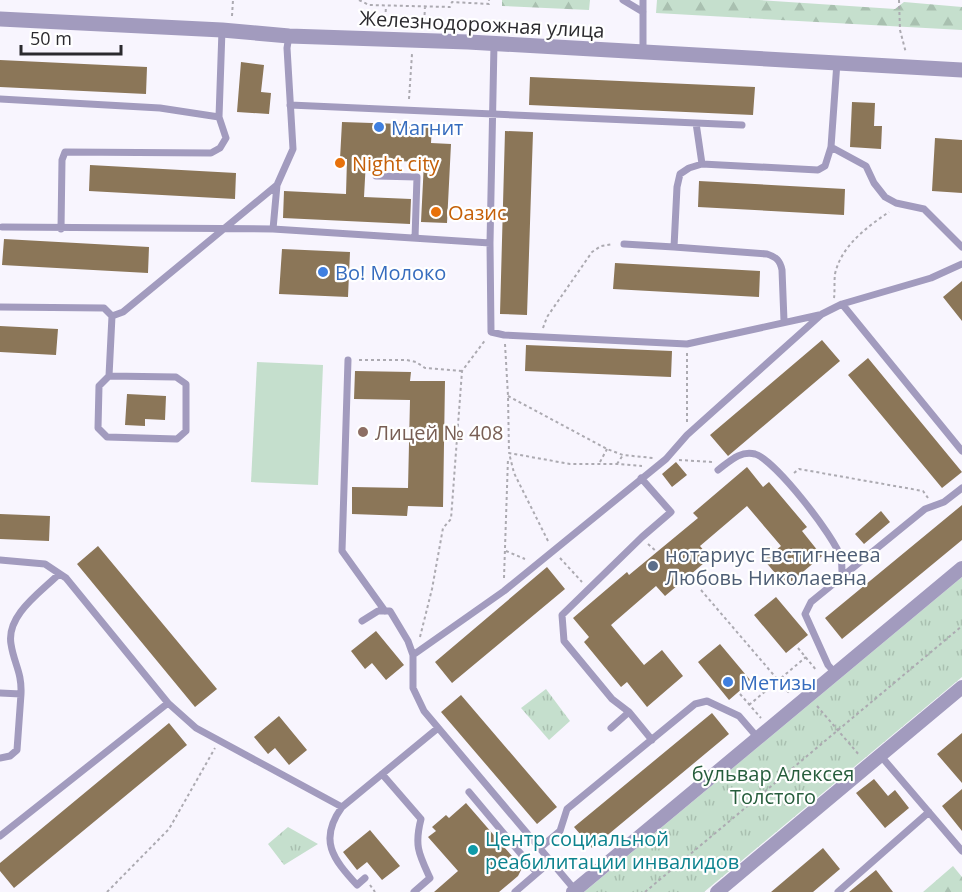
<svg xmlns="http://www.w3.org/2000/svg" width="962" height="892" font-family="'Open Sans',sans-serif">
<defs>
<pattern id="forest-firs" width="22" height="20" patternUnits="userSpaceOnUse" patternTransform="scale(1.5)"><rect width="22" height="20" fill="#c5dfcd"/><path d="M5 1l3.5 6h-7zM16 11l3.5 6h-7z" fill="#a9c0b0"/></pattern>
<pattern id="park-tufts" width="24" height="20" patternUnits="userSpaceOnUse" patternTransform="scale(1.5)"><rect width="24" height="20" fill="#c5dfcd"/><path d="M3 7l-1-3M5 7V3M7 7l1-3M15 17l-1-3M17 17v-4M19 17l1-3" fill="none" stroke="#a9c0b0"/></pattern>
</defs>
<rect width="100%" height="100%" fill="#f8f5fe"/>
<!-- green -->
<path fill="#c5dfcd" d="M257,362L323,365L318,485L251,482Z"/>
<!-- forest -->
<path fill="url(#forest-firs)" d="M502,0H590L589,10L502,6Z
M657,0H759L895,9L904,2L962,7V30L656,13Z
M953,866L962,877V892H923Z"/>
<!-- park -->
<path fill="url(#park-tufts)" d="M962,577V677L704,892H584Z
M546,689L570,721L549,740L521,708Z
M288,827L318,844L284,865L268,844Z"/>
<!-- building -->
<path fill="#8b7658" d="M0,60L147,67L146,94L0,87Z
M241,62L264,65L261,92L271,93L269,114L237,112Z
M530,77L755,87L753,115L529,105Z
M852,102L875,103L874,126H882L881,149L850,147Z
M342,122L432,125L431,143L451,144L447,223L421,222L424,162L366,160L364,197L411,199L410,224L283,218L284,191L346,194L347,159H340Z
M505,131L533,132L527,315L500,314Z
M935,138L962,140V193L932,191Z
M90,165L236,173L235,199L89,191Z
M699,181L845,189L844,215L698,207Z
M4,239L149,247L148,273L2,265Z
M282,249L350,252L348,297L279,294Z
M615,263L760,271L759,297L613,289Z
M962,281V321L943,297Z
M0,326L58,329L56,355L0,352Z
M822,340L840,361L728,456L710,435Z
M526,345L672,351L671,377L525,371Z
M868,358L962,472L942,488L848,375Z
M355,371L411,372L410,381H445L443,507L408,506L407,516L352,514V487L408,488L410,400L354,399Z
M127,394L166,396L165,420L145,419V426L125,425Z
M676,462L687,475L672,487L662,474Z
M747,467L763,487L769,482L807,527L802,531L822,556L786,586L764,560L781,546L747,506L700,546L710,558L665,596L656,586L611,625L644,665L662,650L683,676L647,707L627,682L621,687L584,642L589,637L573,618L627,572L629,575L698,518L693,513Z
M962,505V540L842,639L825,618Z
M881,511L890,522L864,544L855,534Z
M0,514L50,516L49,541L0,539Z
M98,546L217,689L195,707L77,564Z
M547,567L565,589L452,683L435,662Z
M776,597L808,635L786,653L754,615Z
M376,631L404,665L386,680L372,663L365,669L351,651Z
M720,644L751,681L729,700L698,662Z
M461,695L557,807L537,824L441,712Z
M712,713L729,734L592,848L574,827Z
M279,716L307,750L289,765L275,748L268,754L254,737Z
M169,723L187,745L14,888L0,871V863Z
M962,733V783L937,754Z
M874,779L888,796L895,790L909,808L885,828L856,793Z
M962,789V831L942,806Z
M466,803L518,863L521,870L518,876L499,892H434L458,871L428,837L436,831L432,827L446,815L449,818Z
M370,830L400,866L382,880L367,862L357,870L343,852Z
M823,848L840,869L813,892H771Z
M876,870L893,892H849Z"/>
<g fill="none" stroke-linecap="round" stroke-linejoin="round">
<!-- path -->
<path stroke="#acaab1" stroke-width="2" stroke-dasharray="3 3" stroke-linecap="butt" d="M359,0L369,5L450,7L452,2L489,4V0
M899,0L900,30L906,53
M232,16L233,0
M385,24L386,6
M424,27L425,6
M409,99L412,54
M834,298C835,291 834,282 835,274C841,246 867,227 889,212
M543,328L547,317L592,252L601,246L613,244
M505,344L508,396L509,452
M687,353V422
M359,360H407L416,362L425,368L462,371
M508,396L607,449L623,455L653,458
M679,460L713,462
M600,462L607,449
M617,464L623,455
M794,473L799,469L923,491L928,498
M548,541L514,473L509,453L570,464H617L642,466
M648,544L657,552
M506,551L525,559
M560,558L582,582
M504,578L508,458
M701,590L790,694
M420,637L432,589L443,528L451,519L462,371L486,339
M798,648L817,671
M740,694L761,718
M749,705L806,657
M817,706L860,756
M370,885L375,892
M107,892L169,829L215,748
M645,892L962,626"/>
<!-- service -->
<path stroke="#a29bbe" stroke-width="7" d="M623,0L643,12
M494,44L490,243L491,332L504,335L687,344L819,315
M643,53V0
M0,99L160,108L219,117
M290,105L742,125
M696,123L702,164
M831,147L866,166L874,183L885,197L896,203L924,209L962,247
M376,176L417,177L415,238
M2,227L273,229L490,243
M61,229L62,160L65,152L211,153L220,148L226,138L219,117L222,30
M273,229L277,185L293,149L287,48L289,36
M624,244L674,247
M842,304L931,278L962,264
M0,307L104,308L112,316
M112,316L123,312L277,185
M784,321L782,270C780,260 776,257 767,254L674,247L677,187L680,174L689,168L702,164L818,170L825,166L831,147L837,62
M348,360L342,551L385,611
M109,376L176,377L186,384V431L177,439L107,437L98,428L99,386L109,376L112,316
M718,470C729,462 740,450 755,454C775,460 835,537 841,558C842,563 842,570 842,576
M641,478L671,512L642,537L562,615L564,641L612,699L629,712L652,740
M0,560L45,564L66,578L168,703L0,836
M362,621L378,611H390L408,641L413,655
M836,674L828,665L805,614L811,602L925,509L944,502L962,488
M0,693L21,694L17,750L10,756L0,758
M21,694C22,672 14,664 11,644C6,615 41,592 59,574
M168,703L196,728L342,807L438,728
M611,728L629,712
M880,755L962,851
M382,774L421,819C414,846 419,854 430,878L414,892
M469,792L537,873
M342,807C318,840 333,859 357,885L365,878
M540,848L560,831L567,809L695,704L707,701L739,716L758,738
M575,890L424,711L413,688V655L504,591L666,459L687,435L822,314L842,304L962,451
M515,892L551,861
M838,892L929,812"/>
<!-- minor -->
<path stroke="#a29bbe" stroke-width="14" d="M573,892L962,568
M717,892L962,687"/>
<!-- tertiary -->
<path stroke="#a29bbe" stroke-width="15" d="M0,19L222,30L289,36L468,42L962,70"/>
</g>
<!-- markers -->
<g fill="#3f7fe0" stroke="#fff" stroke-width="2">
<circle cx="379" cy="127" r="6"/>
<circle cx="323" cy="272" r="6"/>
<circle cx="728" cy="682" r="6"/>
</g>
<g fill="#e8710a" stroke="#fff" stroke-width="2">
<circle cx="340" cy="163" r="6"/>
<circle cx="436" cy="212" r="6"/>
</g>
<circle fill="#8d6e63" stroke="#fff" stroke-width="2" cx="363" cy="432" r="6"/>
<circle fill="#5c6f8a" stroke="#fff" stroke-width="2" cx="653" cy="566" r="6"/>
<circle fill="#0f9aa8" stroke="#fff" stroke-width="2" cx="473" cy="850" r="6"/>
<g text-anchor="middle" dominant-baseline="central" stroke-width="4.5" stroke-linejoin="round" paint-order="stroke">
<!-- street labels -->
<g font-size="20" fill="#2b2a2e" stroke="#fff">
<text transform="translate(482 24) rotate(3)">Железнодорожная улица</text>
</g>
<!-- shop labels -->
<g font-size="20" fill="#366cbe" stroke="#fff" text-anchor="start">
<text x="391" y="127">Магнит</text>
<text x="335" y="272">Во! Молоко</text>
<text x="740" y="682">Метизы</text>
</g>
<!-- food labels -->
<g font-size="20" fill="#c56008" stroke="#fff" text-anchor="start">
<text x="352" y="163">Night city</text>
<text x="448" y="212">Оазис</text>
</g>
<!-- education labels -->
<g font-size="20" fill="#785e54" stroke="#fff" text-anchor="start">
<text x="375" y="432">Лицей № 408</text>
</g>
<!-- service labels -->
<g font-size="20" fill="#4e5e75" stroke="#fff" text-anchor="start">
<text x="665" y="554">нотариус Евстигнеева<tspan x="665" dy="23">Любовь Николаевна</tspan></text>
</g>
<!-- park labels -->
<g font-size="20" fill="#265d3c" stroke="#fff">
<text x="773" y="773">бульвар Алексея<tspan x="773" dy="23">Толстого</tspan></text>
</g>
<!-- culture labels -->
<g font-size="20" fill="#0d838f" stroke="#fff" text-anchor="start">
<text x="485" y="838">Центр социальной<tspan x="485" dy="23">реабилитации инвалидов</tspan></text>
</g>
</g>
<!-- scale -->
<path d="M21 45v9h100v-9" fill="none" stroke="#2b2a2e" stroke-width="3"/>
<text x="30" y="45" font-size="18" fill="#2b2a2e" stroke="#ffffff" stroke-width="4.5" paint-order="stroke">50 m</text>
</svg>
